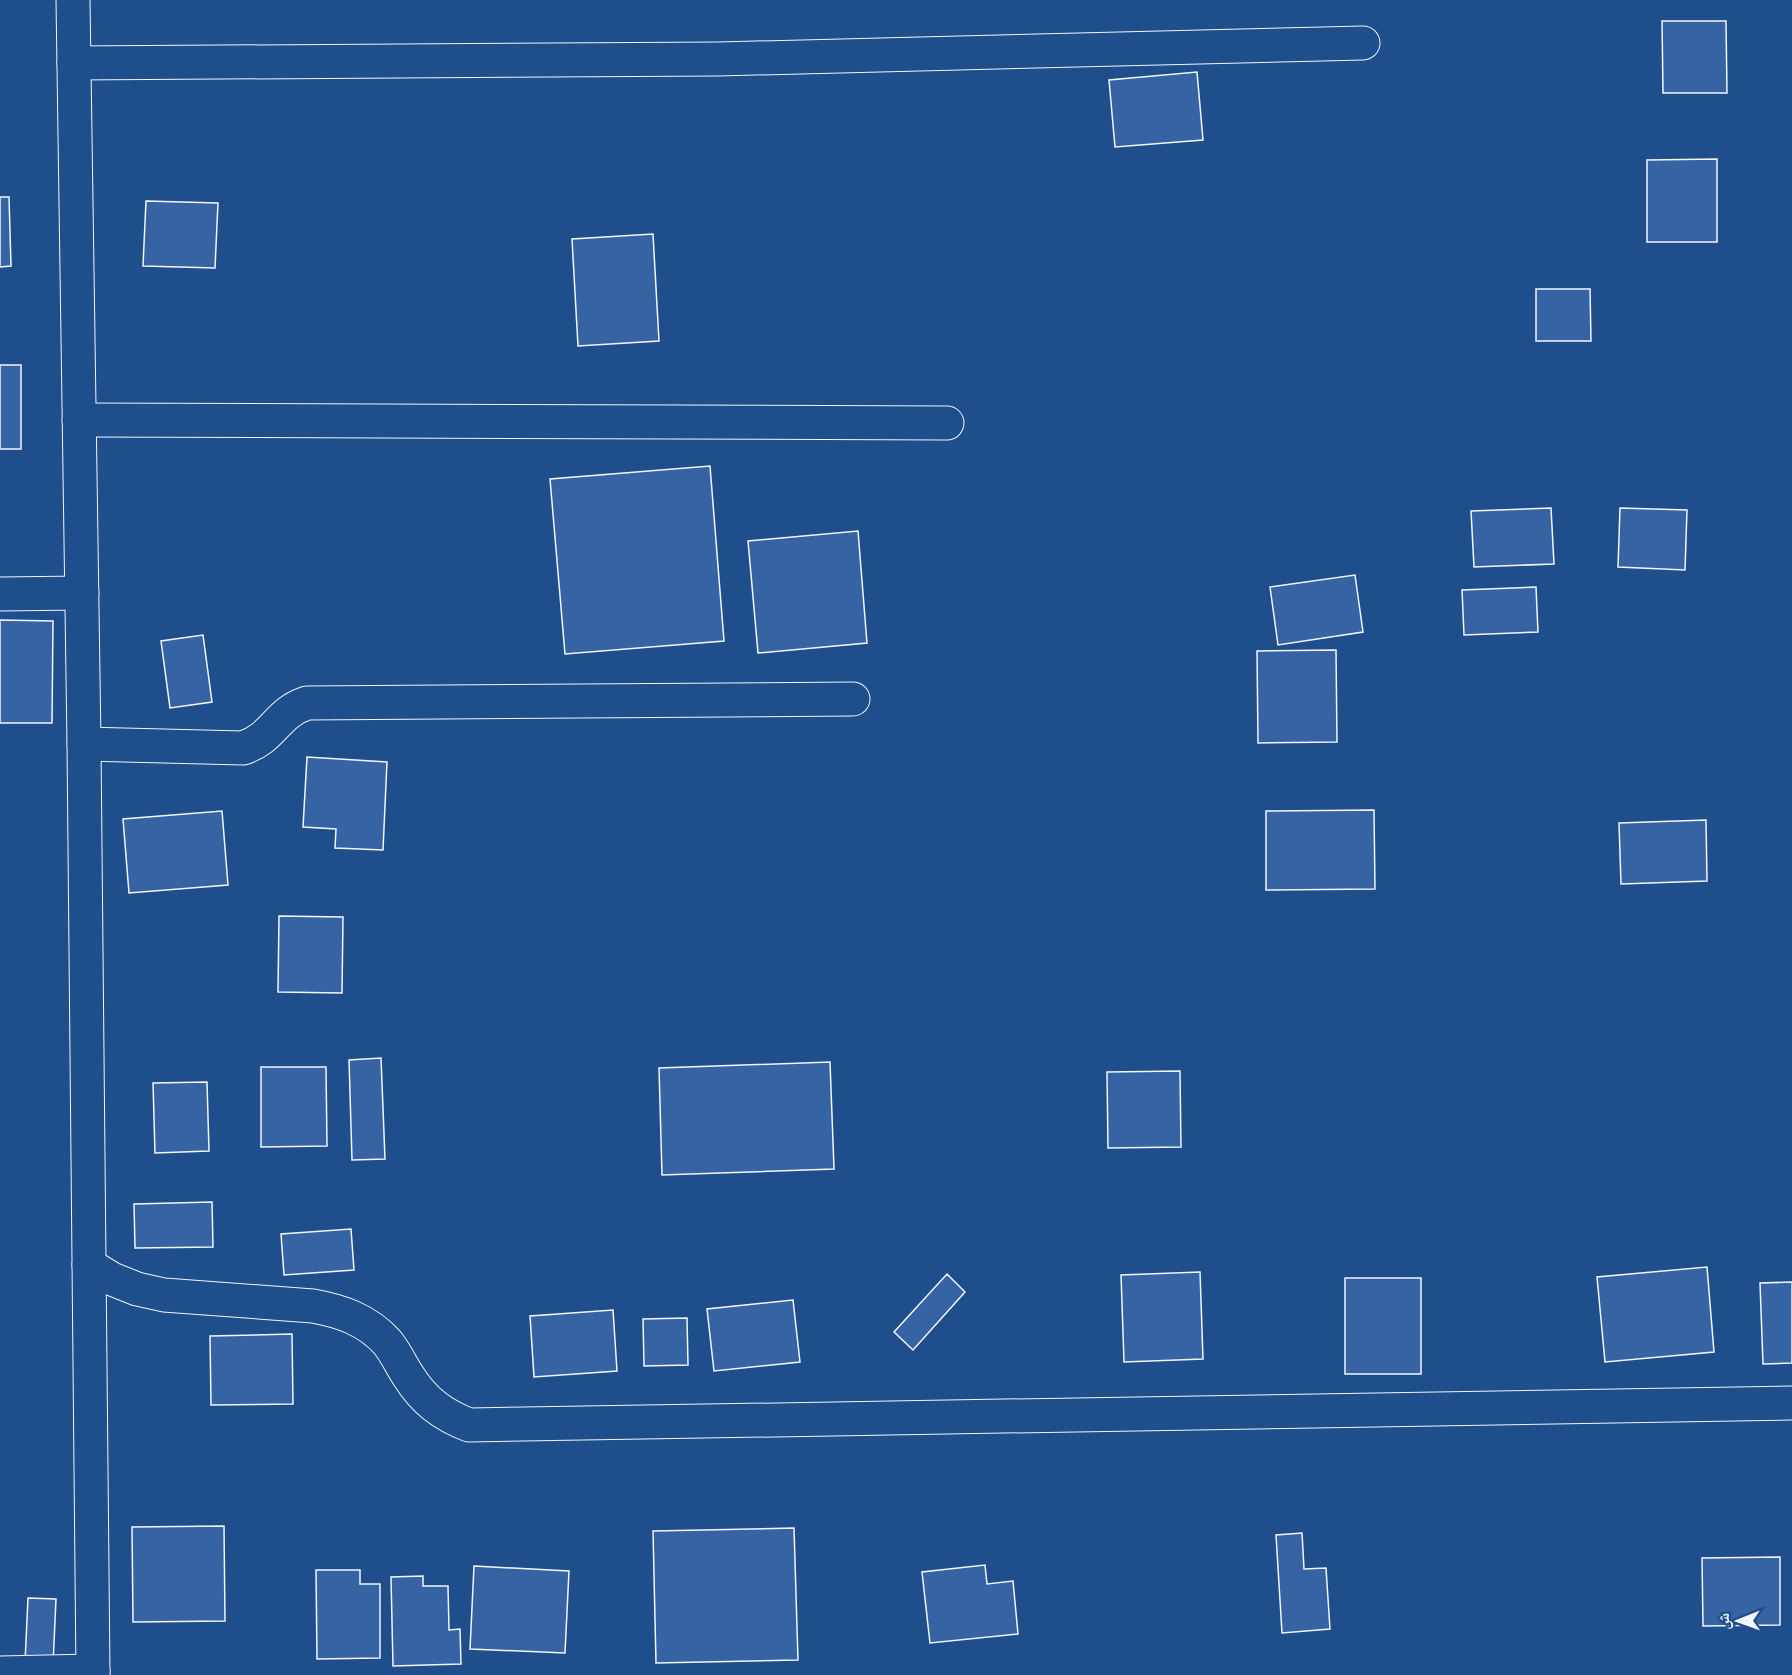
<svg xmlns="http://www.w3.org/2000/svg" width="1792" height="1675" font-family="'Noto Serif','Noto Naskh Arabic',serif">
<rect width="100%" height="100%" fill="#1f4e8c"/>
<!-- building -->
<path fill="#3563a3" stroke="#f2f6ff" stroke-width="1.5" d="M1662,21H1726L1727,93H1663Z
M1197,72L1203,140L1115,147L1109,80Z
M1717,159V242H1647V160Z
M0,197H9L11,266L0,267Z
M146,201L218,203L215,268L143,266Z
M653,234L659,341L578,346L572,239Z
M1536,289H1590L1591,341H1536Z
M0,365H21V449H0Z
M710,466L724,641L565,654L550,479Z
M1551,508L1554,564L1474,567L1471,511Z
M1620,508L1687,510L1685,570L1618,567Z
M858,531L867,643L758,653L748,541Z
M1355,575L1363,632L1278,645L1270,587Z
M1536,587L1538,632L1464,635L1462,590Z
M0,620L53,621L52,723H0Z
M203,635L212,702L170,708L161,641Z
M1336,650L1337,742L1258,743L1257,651Z
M307,757L387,762L383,850L335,848L336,829L303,827Z
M1374,810L1375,889L1266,890V811Z
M222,811L228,885L129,893L123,819Z
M1706,820L1707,881L1621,884L1619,823Z
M279,916L343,917L342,993L278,992Z
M381,1058L385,1159L352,1160L349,1060Z
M830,1062L834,1169L662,1175L659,1068Z
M261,1067H326L327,1146L261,1147Z
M1180,1071L1181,1147L1108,1148L1107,1072Z
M207,1082L209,1151L155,1153L153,1083Z
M212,1202L213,1247L135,1248L134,1204Z
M351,1229L354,1270L284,1275L281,1234Z
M1707,1267L1714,1352L1605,1362L1597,1277Z
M1200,1272L1203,1359L1124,1362L1121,1275Z
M947,1274L965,1292L913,1350L894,1332Z
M1345,1278H1421V1374H1345Z
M1792,1282V1363L1763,1364L1760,1283Z
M793,1300L800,1362L714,1371L707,1309Z
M613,1310L617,1371L534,1377L530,1316Z
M687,1318L688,1365L644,1366L643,1319Z
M292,1334L293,1404L211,1405L210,1336Z
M224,1526L225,1621L133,1622L132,1527Z
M794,1528L798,1660L656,1663L653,1531Z
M1302,1533L1304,1569L1326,1568L1330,1629L1282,1633L1276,1535Z
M1780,1557V1625L1703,1626L1702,1558Z
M985,1565L987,1584L1013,1581L1018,1634L930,1643L922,1572Z
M474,1566L569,1571L565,1653L470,1649Z
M316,1570H360V1584H380V1658L317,1659Z
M423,1576V1586H448L449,1630L460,1629L461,1664L393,1666L391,1577Z
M28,1598L56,1599L53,1665L25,1663Z"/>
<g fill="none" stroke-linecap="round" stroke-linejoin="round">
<defs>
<path id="minor" d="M74,63L718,59L1363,43
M79,420L947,423
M0,594L82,593
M84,744L243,748C274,738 276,713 307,703L853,699
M89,1265L112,1279L137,1289L164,1295L313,1306C341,1311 367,1320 387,1342C396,1353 401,1365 409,1377C424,1401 443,1415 469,1425L1792,1403
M0,1673L93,1671"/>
<path id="tertiary" d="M73,0L84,744L93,1675"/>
</defs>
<!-- minor casing -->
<use href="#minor" stroke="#f2f6ff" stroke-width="35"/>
<!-- tertiary casing -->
<use href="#tertiary" stroke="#f2f6ff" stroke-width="35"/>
<!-- minor -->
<use href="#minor" stroke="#1f4e8c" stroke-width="33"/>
<!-- tertiary -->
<use href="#tertiary" stroke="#1f4e8c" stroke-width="33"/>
</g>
<!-- north arrow -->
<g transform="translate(1738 1621) rotate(269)" stroke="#1f4e8c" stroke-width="4.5" paint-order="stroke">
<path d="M0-4.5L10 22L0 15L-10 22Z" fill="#f2f6ff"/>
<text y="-9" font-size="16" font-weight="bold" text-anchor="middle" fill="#f2f6ff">ش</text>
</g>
</svg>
